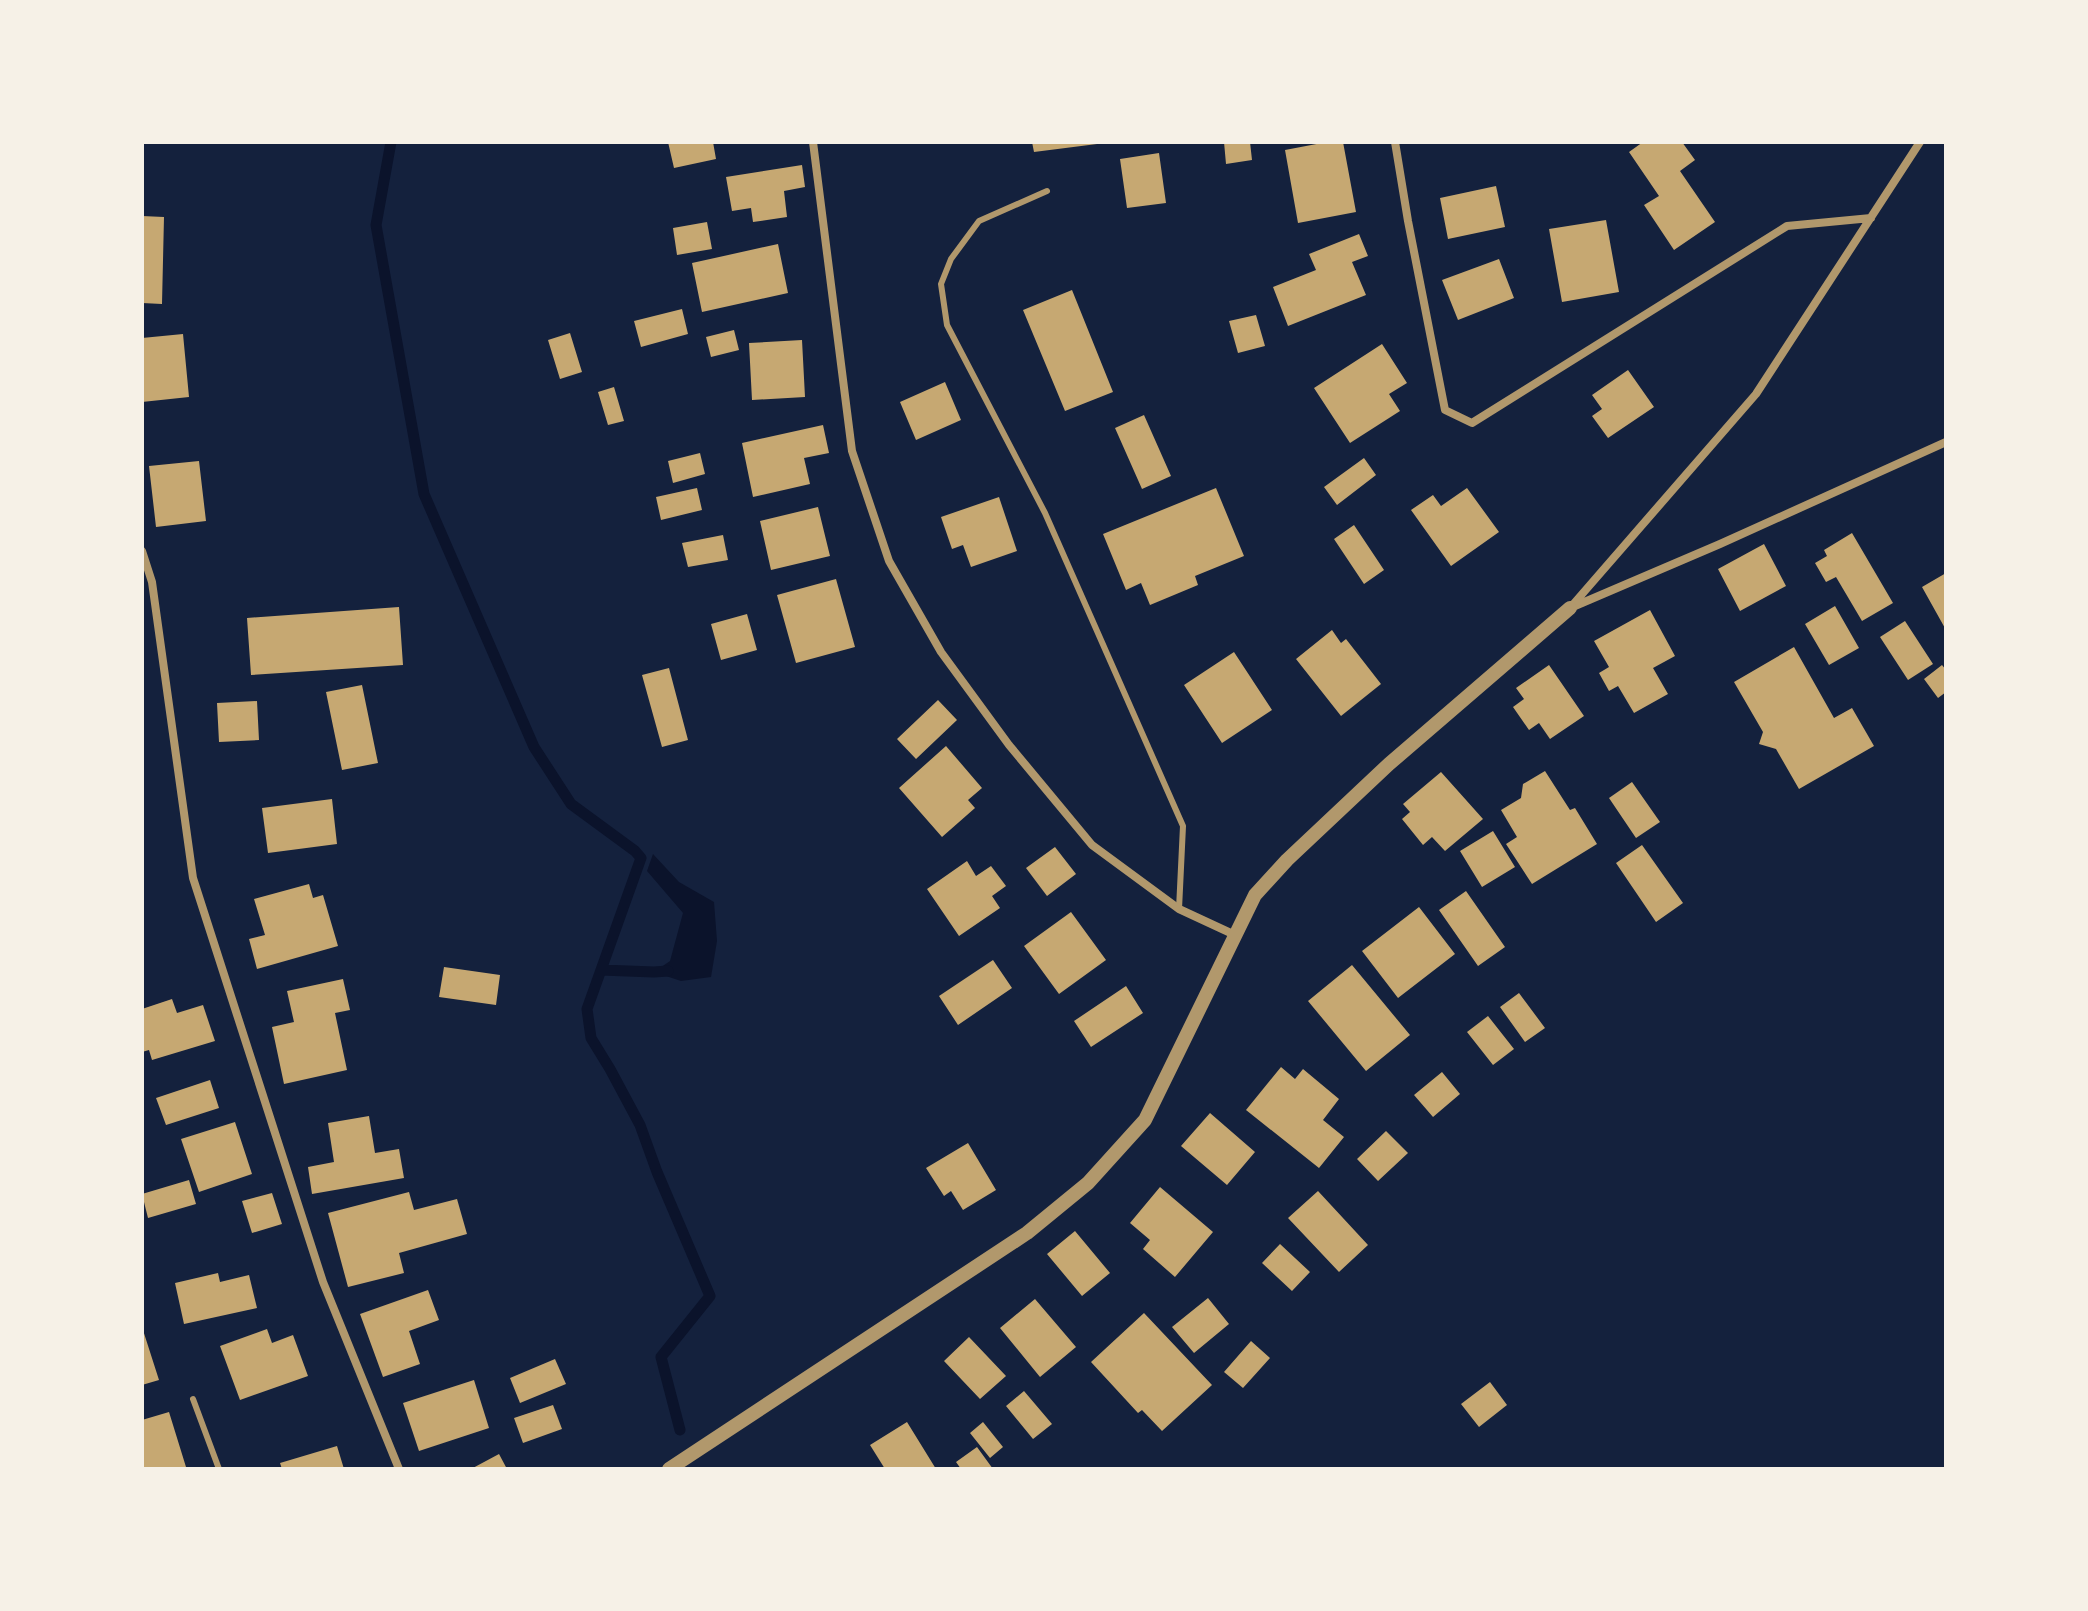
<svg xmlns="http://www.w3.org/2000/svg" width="2088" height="1611" font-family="'Fira Sans',sans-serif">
<rect width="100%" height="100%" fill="#14213d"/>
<!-- water -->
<path fill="#0b132b" d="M653,854L679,882L714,902L717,941L711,977L681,981L654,972L670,961L683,913L647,871Z"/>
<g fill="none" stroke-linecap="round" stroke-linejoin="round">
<!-- stream -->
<path stroke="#0b132b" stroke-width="11" d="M391,142L376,225L424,494L534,747L571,804L635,851L641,858L587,1009L591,1038L610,1069L640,1125L657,1172L710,1296L661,1357L680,1430
M601,970L654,972L668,971"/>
</g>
<!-- building -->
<path fill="#c6a872" d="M668,142H713L716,159L674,168Z
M1032,142H1097V144L1034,152Z
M1224,142H1250L1252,160L1226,164Z
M1327,142H1343L1356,212L1298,223L1285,150Z
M1643,142H1682L1695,160L1680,171L1715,222L1674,250L1644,205L1659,196L1629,152Z
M1159,153L1166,203L1127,208L1120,159Z
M802,165L805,187L784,191L787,217L753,222L751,208L732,211L726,177Z
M1496,186L1505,227L1448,239L1440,198Z
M142,216L164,217L162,304L142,303Z
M1606,220L1619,292L1562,302L1549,229Z
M707,222L712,249L677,255L673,228Z
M1359,234L1368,256L1352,262L1366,295L1288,326L1273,287L1316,270L1309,254Z
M778,244L788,293L702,312L692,263Z
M1499,259L1514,298L1458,320L1442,280Z
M1072,290L1113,392L1065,411L1023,310Z
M682,309L688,334L641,347L634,321Z
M1256,315L1265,346L1238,353L1229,321Z
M734,330L739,350L711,357L706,337Z
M570,333L582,372L560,379L548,340Z
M183,334L189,397L142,402V338Z
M802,340L805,397L752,400L749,343Z
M1382,344L1407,383L1389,394L1400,411L1350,443L1314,388Z
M1628,370L1654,407L1608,438L1592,416L1602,409L1592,395Z
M945,382L961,420L916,440L900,402Z
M614,387L624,421L608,425L598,392Z
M1144,415L1171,476L1142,489L1115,428Z
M823,425L829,453L804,458L810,484L753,497L742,443Z
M700,453L705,474L673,483L668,461Z
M1364,458L1376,475L1337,505L1324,487Z
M199,461L206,521L156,527L149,466Z
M697,488L702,510L661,520L656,497Z
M1216,488L1244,556L1195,576L1198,585L1150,605L1141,583L1126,590L1103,534Z
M1467,488L1499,532L1451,566L1411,510L1433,495L1441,506Z
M999,497L1017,551L971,567L963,545L952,549L941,517Z
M818,507L830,556L771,570L760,521Z
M1354,525L1384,570L1364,584L1334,539Z
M1852,533L1893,603L1862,621L1836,577L1826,582L1815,563L1827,556L1824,550Z
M723,535L728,560L688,567L682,543Z
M1764,544L1786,586L1740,611L1718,569Z
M1946,573V630L1922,587Z
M836,579L855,647L796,663L777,595Z
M1835,606L1859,648L1829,665L1805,624Z
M399,607L403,665L251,675L247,618Z
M1650,610L1675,656L1653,668L1668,694L1634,713L1618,686L1609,691L1599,673L1609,667L1594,641Z
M747,614L757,650L721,660L711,624Z
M1905,621L1933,664L1908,680L1880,637Z
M1332,630L1341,643L1346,639L1381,684L1341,716L1296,659Z
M1794,647L1834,718L1852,708L1874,746L1799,789L1776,749L1759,744L1763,732L1734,682Z
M1234,652L1272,710L1222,743L1184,685Z
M1549,665L1584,716L1550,739L1539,723L1529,730L1513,707L1524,699L1516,688Z
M1942,665L1946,670V692L1938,698L1924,679Z
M669,668L688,740L662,747L642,675Z
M362,685L378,763L342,770L326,692Z
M938,700L957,720L916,759L897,739Z
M257,701L259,740L219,742L217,703Z
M946,746L982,788L968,800L975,808L942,837L899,788Z
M1545,771L1570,810L1575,808L1597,844L1532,884L1506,844L1517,837L1501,810L1521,798L1523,784Z
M1441,772L1483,819L1445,851L1432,837L1423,845L1402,819L1410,812L1403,804Z
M1632,782L1660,822L1636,838L1609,798Z
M332,799L337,844L268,853L262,808Z
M1493,831L1515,867L1482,887L1460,851Z
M1642,845L1683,903L1656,922L1616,863Z
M1055,847L1076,874L1047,896L1026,868Z
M967,861L976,876L991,866L1006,886L992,896L1000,908L959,936L927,889Z
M309,884L313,898L323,895L338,946L257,969L249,939L265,935L254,899Z
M1466,891L1505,947L1478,966L1439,910Z
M1419,907L1455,954L1398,998L1362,951Z
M1071,912L1106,960L1059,994L1024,946Z
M993,960L1012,988L958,1025L939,996Z
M1352,965L1410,1035L1366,1071L1308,1001Z
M444,967L500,975L496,1005L439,997Z
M343,979L350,1010L335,1013L347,1070L284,1084L272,1027L294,1022L287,991Z
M1126,986L1143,1013L1091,1047L1074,1021Z
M1519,993L1545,1028L1525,1042L1500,1007Z
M172,999L177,1013L203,1005L215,1041L152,1060L149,1050L142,1052V1009Z
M1488,1016L1514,1049L1493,1065L1467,1032Z
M1281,1067L1295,1079L1303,1069L1339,1099L1323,1120L1344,1137L1319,1168L1246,1110Z
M1442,1072L1460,1094L1433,1117L1414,1095Z
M210,1080L219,1108L166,1125L156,1098Z
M1210,1113L1255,1152L1227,1185L1181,1146Z
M369,1116L375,1153L399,1149L404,1178L312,1194L308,1167L334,1162L328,1123Z
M235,1122L252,1174L199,1192L181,1139Z
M1386,1131L1408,1153L1378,1181L1357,1159Z
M968,1143L996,1190L963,1210L951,1191L944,1196L926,1168Z
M189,1180L196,1204L148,1218L142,1194Z
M1160,1187L1213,1232L1175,1277L1143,1249L1150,1240L1130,1223Z
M1318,1191L1368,1245L1339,1272L1288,1218Z
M409,1192L414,1210L457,1199L467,1234L399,1253L404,1273L348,1287L328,1213Z
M272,1193L282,1224L252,1233L242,1201Z
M1075,1231L1110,1273L1082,1296L1047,1254Z
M1280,1244L1310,1272L1292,1291L1262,1263Z
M218,1273L220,1282L249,1275L257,1308L184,1324L175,1283Z
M428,1290L439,1320L409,1331L420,1364L383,1377L360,1314Z
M1208,1298L1229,1324L1194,1353L1172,1327Z
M1035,1299L1076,1347L1040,1377L1000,1328Z
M1144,1313L1212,1385L1162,1431L1142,1410L1138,1413L1091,1362Z
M142,1327L159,1380L142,1385Z
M267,1329L272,1343L293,1335L308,1376L240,1400L220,1346Z
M969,1337L1006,1376L980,1399L944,1361Z
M1251,1341L1270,1358L1243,1388L1224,1372Z
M555,1359L566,1384L520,1403L510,1378Z
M474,1380L489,1428L419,1451L403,1403Z
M1490,1382L1507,1405L1479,1427L1461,1404Z
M1024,1391L1052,1424L1033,1439L1006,1406Z
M553,1405L562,1429L523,1443L514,1418Z
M169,1412L186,1467L181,1469H142V1420Z
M907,1422L936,1469H885L870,1445Z
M983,1422L1003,1447L990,1458L970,1433Z
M337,1446L344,1469H282L280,1463Z
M977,1447L993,1469H961L956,1462Z
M499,1454L507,1469H471Z"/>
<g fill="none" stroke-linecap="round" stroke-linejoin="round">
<!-- service -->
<path stroke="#b1986c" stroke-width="6" d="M1047,191L979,221L951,259L941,284L947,325L1045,513L1183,826L1179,909
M193,1399L219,1469"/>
<!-- minor -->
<path stroke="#b1986c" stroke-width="8" d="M813,142L852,451L889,561L941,652L1009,745L1092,845L1179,909L1235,935
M1395,142L1408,221L1445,410L1472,423L1787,226L1871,218
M142,551L152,582L193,878L323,1282L399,1469
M1575,606L1720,544L1946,442
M1570,608L1756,394L1920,142"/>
<!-- tertiary -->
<path stroke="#b1986c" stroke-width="14" d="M669,1469L1027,1233L1088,1183L1145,1120L1255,895L1287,860L1389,764L1570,608"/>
</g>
<!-- border -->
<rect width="2088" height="1611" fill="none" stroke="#f6f1e7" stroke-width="288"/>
</svg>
